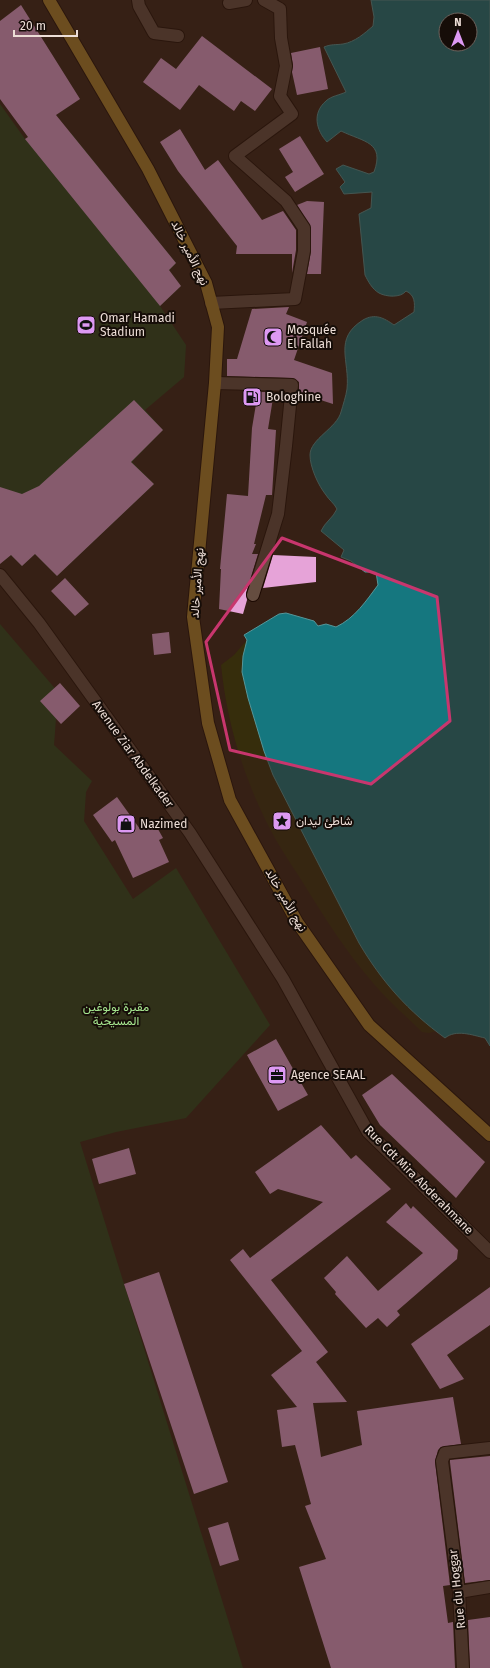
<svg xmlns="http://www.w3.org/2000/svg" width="490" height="1668" font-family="'Fira Sans',Vazirmatn,sans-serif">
<rect width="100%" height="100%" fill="#362015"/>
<!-- green -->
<path fill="#28461d" d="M0,104L25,139L50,121L64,139L71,133L176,263L169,271L181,286L160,306L186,345L184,377L145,410L163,430L132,462L154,484L57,576L35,554L22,566L11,555L4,561L0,556Z
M0,624L58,692L54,745L92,781L86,792L84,821L133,899L176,868L270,1025L186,1118L116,1132L80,1142L243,1668H0Z"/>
<!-- sand -->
<path fill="#362d0c" d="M247,640L243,656L242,672L256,725L273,775L359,943L405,1004L436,1031L429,1033L422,1032C406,1016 388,1001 373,983C347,953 326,920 305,886C296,871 285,856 276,840C246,786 227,726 221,665L234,655Z"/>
<!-- water -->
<path fill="#15777f" stroke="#569699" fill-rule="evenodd" d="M371,0H490V1046L485,1038C472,1035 456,1029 445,1038C408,1011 382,982 359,943L273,775L264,751L248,698L242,672L243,656L247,640L244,635L279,614L286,613L314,621L318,626L326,624L336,627C355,618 366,601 378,585L376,572H365L351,561L341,557L344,550L321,531C325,522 333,518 337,509C334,503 329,500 326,495C318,485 310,467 310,455C310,439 337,428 341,412C343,405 346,396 347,389C350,360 333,339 363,320C375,313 384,318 394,325L414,312C415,303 415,295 406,291C401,298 386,297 379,293C372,289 368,281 365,275L359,214L371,208L372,192L344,194L340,187L345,182L336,169L343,165L369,174L374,172C385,142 364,142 341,131L327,142C316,130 312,113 326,101C331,96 340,95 346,92L324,47C331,44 336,45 343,44C355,42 365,33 373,26L374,17ZM446,20H470V44H446Z"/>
<!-- building -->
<path fill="#e6a3d8" d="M21,5L80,99L56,115L176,263L169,270L181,286L160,306L25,139L28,137L0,99V21Z
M202,36L272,89L255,111L241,101L234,111L199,85L180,110L143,82L161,58L176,69Z
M320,47L328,89L297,95L292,72L293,65L291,53Z
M180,129L205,170L218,160L262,220L283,211L296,230V250L292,273V254H236L237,246L178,171L160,142Z
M300,136L324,174L295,192L285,177L293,172L279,149Z
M307,201L324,202L321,274H307L311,251V228L297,205Z
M289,307L286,314L307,322L294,360L332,373L333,404L299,393V382L293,378L227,376V359H237L252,309Z
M258,392H274L268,429L276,430L272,495H266L254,544H256L252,554H258L246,593L247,600L243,614L219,609L221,569H220L227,494L248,496L252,428Z
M134,400L163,430L131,462L154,484L57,576L35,554L22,566L11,555L0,564V487L22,494L39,486Z
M273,555L316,557V582L263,588Z
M65,578L89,604L75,616L51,591Z
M169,632L171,653L154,655L152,634Z
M60,683L80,706L61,724L40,701Z
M117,797L140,829L154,822L163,838L159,840L169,862L133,878L115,840L112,842L93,815Z
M276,1039L308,1095L278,1111L247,1055Z
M392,1074L485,1162L456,1198L380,1125L362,1095Z
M321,1125L351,1159L356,1155L391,1189L271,1280L328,1352L316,1362L347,1402L313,1403L321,1457L362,1445L357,1411L453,1397L461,1444L441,1447L438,1450L435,1462L450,1585L443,1586L448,1623L453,1622L455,1668H331L299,1567L326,1559L305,1506L311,1504L295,1445L282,1447L277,1410L297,1407L271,1375L302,1351L230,1260L243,1249L250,1258L323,1202L278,1189L270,1194L255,1172Z
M129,1148L136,1174L99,1184L92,1159Z
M406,1203L411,1209L413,1206L458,1250L457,1259L397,1311L400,1315L387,1327L378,1318L366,1328L335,1294L336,1292L324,1278L347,1256L378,1291L423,1253L386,1222Z
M159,1272L228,1482L194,1494L124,1284Z
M490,1287V1325L447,1355L464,1379L440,1389L411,1344Z
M490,1456V1580L465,1583L450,1462V1460Z
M228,1522L239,1560L220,1566L208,1528Z
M490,1617V1668H470L468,1620Z"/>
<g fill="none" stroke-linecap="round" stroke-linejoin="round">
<defs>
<path id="street" d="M138,0L139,6L154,33L178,36
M229,3L246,0
M211,303L295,299L304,251V228L286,201L235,156L292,114L280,96L286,66L281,38L280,9L264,0
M215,383L292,385L286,446L278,514L253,595
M459,1592L490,1587
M463,1668L459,1592L442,1461L445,1453L490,1448"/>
<path id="secondary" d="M0,575L39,623L190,833L283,979L368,1132L490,1252"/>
<path id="primary" d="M49,0L148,169L206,283L218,327L215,383L193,617L208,723L230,800L297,922L369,1025L490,1135"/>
</defs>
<!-- street casing -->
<use href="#street" stroke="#1c0902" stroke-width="14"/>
<!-- secondary casing -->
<use href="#secondary" stroke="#1c0902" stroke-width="14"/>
<!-- primary casing -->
<use href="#primary" stroke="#1c0902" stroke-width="14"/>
<!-- street -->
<use href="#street" stroke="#654d40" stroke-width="12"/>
<!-- secondary -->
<use href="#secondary" stroke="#654d40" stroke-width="12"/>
<!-- primary -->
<use href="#primary" stroke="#ae832b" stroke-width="12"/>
</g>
<!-- marked area -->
<path d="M0 0H490V1668H0ZM282,538L437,597L450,721L371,784L230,750L206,642Z" fill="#362015" fill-opacity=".55" fill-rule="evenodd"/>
<path fill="none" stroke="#c8366e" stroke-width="3" stroke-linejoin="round" d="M282,538L437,597L450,721L371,784L230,750L206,642Z"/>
<!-- icons -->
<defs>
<symbol id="stadium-square" viewBox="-11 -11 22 22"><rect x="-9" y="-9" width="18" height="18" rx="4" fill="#dd99f3" stroke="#160d08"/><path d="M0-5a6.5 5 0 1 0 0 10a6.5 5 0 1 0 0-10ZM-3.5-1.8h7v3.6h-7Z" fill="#111"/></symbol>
<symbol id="mosque-square" viewBox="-11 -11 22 22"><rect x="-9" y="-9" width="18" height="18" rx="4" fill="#dd99f3" stroke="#160d08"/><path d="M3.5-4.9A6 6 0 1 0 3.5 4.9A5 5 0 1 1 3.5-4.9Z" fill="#111"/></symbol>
<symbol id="fuel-square" viewBox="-11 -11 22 22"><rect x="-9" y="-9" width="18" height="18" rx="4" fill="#dd99f3" stroke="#160d08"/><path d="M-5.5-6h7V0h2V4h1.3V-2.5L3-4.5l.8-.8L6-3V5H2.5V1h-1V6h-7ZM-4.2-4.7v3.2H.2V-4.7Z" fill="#111"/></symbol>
<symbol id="sight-square" viewBox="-11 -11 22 22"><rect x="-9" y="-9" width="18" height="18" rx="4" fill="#dd99f3" stroke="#160d08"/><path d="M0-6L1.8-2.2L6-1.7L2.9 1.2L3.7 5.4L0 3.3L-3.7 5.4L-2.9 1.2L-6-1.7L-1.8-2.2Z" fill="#111"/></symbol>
<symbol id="shop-square" viewBox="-11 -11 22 22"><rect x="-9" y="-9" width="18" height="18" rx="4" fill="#dd99f3" stroke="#160d08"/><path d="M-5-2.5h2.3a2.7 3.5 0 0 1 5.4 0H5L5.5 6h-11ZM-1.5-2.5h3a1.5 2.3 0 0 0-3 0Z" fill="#111"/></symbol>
<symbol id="office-square" viewBox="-11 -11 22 22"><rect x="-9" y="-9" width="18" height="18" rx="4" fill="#dd99f3" stroke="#160d08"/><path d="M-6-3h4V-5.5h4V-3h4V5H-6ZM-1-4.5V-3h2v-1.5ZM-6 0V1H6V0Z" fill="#111"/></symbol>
</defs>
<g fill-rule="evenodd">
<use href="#stadium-square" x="75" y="314" width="22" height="22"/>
<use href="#mosque-square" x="262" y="326" width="22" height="22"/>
<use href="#fuel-square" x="241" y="386" width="22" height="22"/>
<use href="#sight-square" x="271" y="810" width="22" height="22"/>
<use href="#shop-square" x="115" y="813" width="22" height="22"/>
<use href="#office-square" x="266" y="1064" width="22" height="22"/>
</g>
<g text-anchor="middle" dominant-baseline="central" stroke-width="4" stroke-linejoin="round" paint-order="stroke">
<!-- street labels -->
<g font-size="12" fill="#edded7" stroke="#160d08">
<text transform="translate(190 253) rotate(64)">نهج الأمير خالد</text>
<text transform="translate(197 583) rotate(-86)">نهج الأمير خالد</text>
<text transform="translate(133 754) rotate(54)">Avenue Ziar Abdelkader</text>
<text transform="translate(286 900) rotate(60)">نهج الأمير خالد</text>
<text transform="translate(419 1180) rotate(45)">Rue Cdt Mira Abderahmane</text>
<text transform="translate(457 1589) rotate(-96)">Rue du Hoggar</text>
</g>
<!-- poi labels -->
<g font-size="12" fill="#edded7" stroke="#160d08" text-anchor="start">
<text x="100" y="318">Omar Hamadi<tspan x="100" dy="14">Stadium</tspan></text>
<text x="287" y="330">Mosquée<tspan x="287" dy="14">El Fallah</tspan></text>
<text x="266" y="397">Bologhine</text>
<text x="296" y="821">شاطئ ليدان</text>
<text x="140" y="824">Nazimed</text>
<text x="291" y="1075">Agence SEAAL</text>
</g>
<!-- park labels -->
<g font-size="12" fill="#a7e890" stroke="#160d08">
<text x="116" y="1007">مقبرة بولوغين<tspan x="116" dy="14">المسيحية</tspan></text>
</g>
</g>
<!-- north arrow -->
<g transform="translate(458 32)"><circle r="19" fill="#160d08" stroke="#6c615b"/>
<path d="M0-3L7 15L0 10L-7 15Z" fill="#dd99f3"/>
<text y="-6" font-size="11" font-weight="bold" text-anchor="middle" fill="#edded7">N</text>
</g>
<!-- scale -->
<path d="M14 30v6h63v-6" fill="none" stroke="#edded7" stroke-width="2"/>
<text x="20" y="30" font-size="12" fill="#edded7" stroke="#160d08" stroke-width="3" paint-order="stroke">20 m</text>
</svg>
